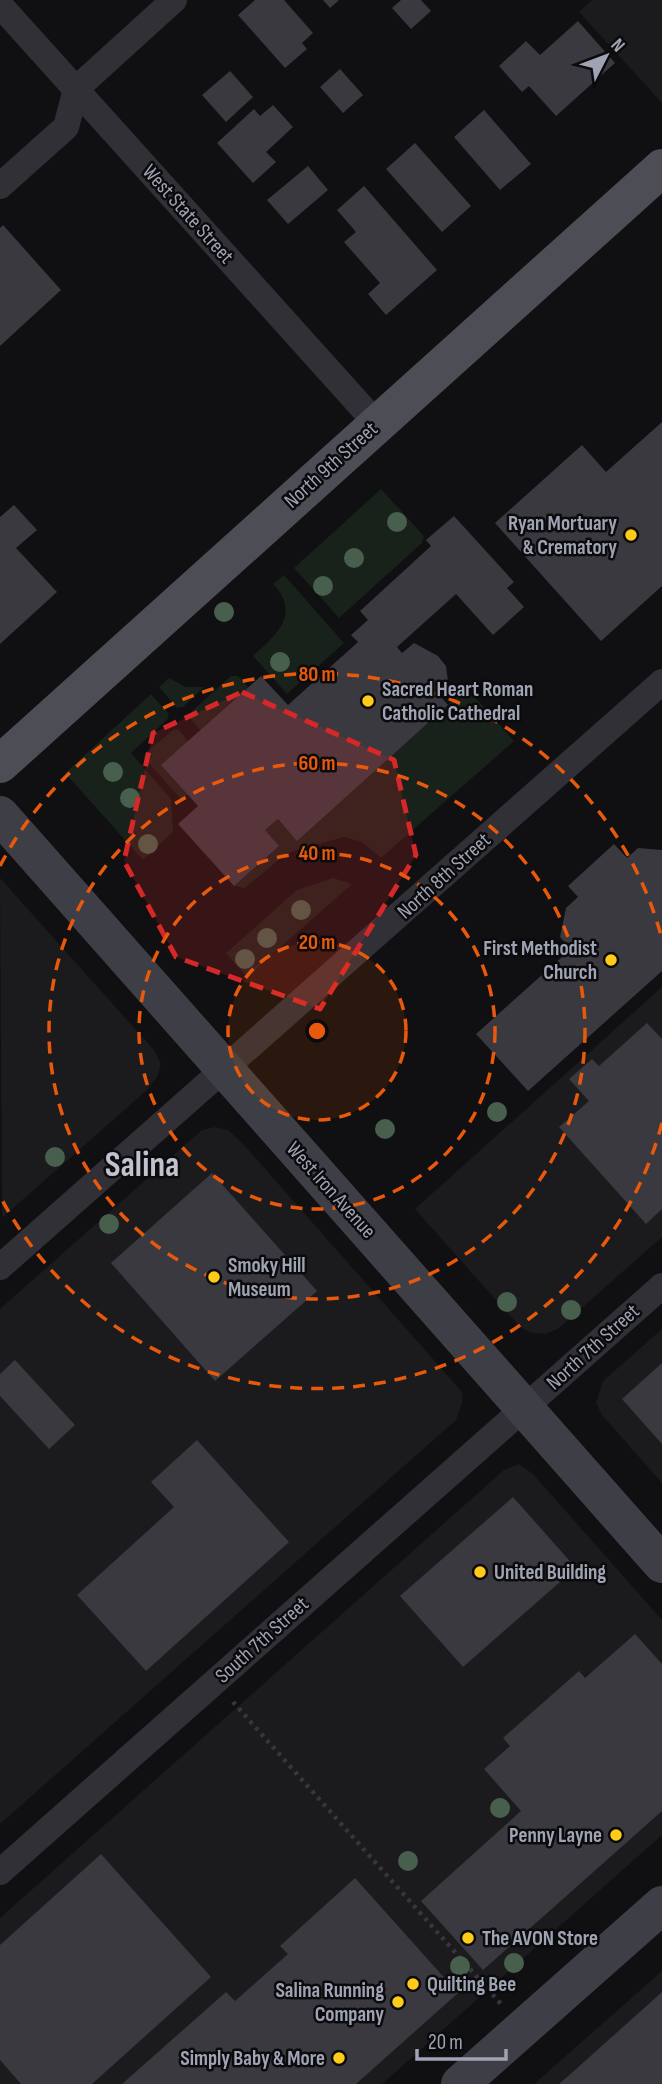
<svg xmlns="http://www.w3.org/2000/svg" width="662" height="2084" font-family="'Sofia Sans Condensed',sans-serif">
<rect width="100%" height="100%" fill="#100f11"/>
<!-- built -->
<path fill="#1b1b1e" d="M592,0H662V103L579,12Z
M0,878L154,1050L161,1064L157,1077L147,1090L2,1218Z
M662,987V1237L558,1329L545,1334L532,1333L520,1327L415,1209Z
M215,1127L228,1130L244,1145L463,1393L462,1403L456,1420L0,1824V1309L202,1130Z
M662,1329V1483L602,1415L596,1403L603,1381Z
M519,1464L533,1474L662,1620V1835L382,2084H0V1918L504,1470Z
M662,1971V2084H534Z"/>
<!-- green -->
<path fill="#19211b" d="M381,489L424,536L422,543L339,618L294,568Z
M284,575L344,643L287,694L253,656C277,634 301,614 273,584Z
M231,676H238L248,687L200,730L191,719L192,711Z
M169,678L186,687H204L183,707L177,708L159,687Z
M467,688L514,741L381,858L362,842L344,837L287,853L245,888L234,886L279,846L265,830L278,819L297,840Z
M151,694L169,714L167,720L131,753L171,799L173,832L143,860L65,773Z
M178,729L188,741V794L182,800L144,758L145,753L173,730Z
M333,878L352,884L247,977L226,953L297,890Z"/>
<!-- building -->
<path fill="#39393f" d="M255,0H284L313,33L302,43L307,49L285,68L238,15Z
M323,0H339L330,8Z
M401,0H421L431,11L411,29L392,8Z
M578,21L615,63L556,116L529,86L522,92L499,66L526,41L540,55Z
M340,69L363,95L343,113L320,87Z
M230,71L253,97L226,122L202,95Z
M273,105L293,127L266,152L276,162L253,183L217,143L254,109L260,116Z
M484,110L531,164L500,190L454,137Z
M415,143L471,206L442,232L386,169Z
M308,166L328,190L288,224L267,200Z
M364,186L437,270L386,315L368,294L380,283L344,242L356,232L337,210Z
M3,225L61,290L0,346V228Z
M662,422V586L601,641L495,523L582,445L606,472Z
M14,505L37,530L16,548L57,592L0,644V517Z
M454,516L514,582L507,588L524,607L493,635L456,594L397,647L402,653L414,643L438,656L446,666L448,682L453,687L441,697L448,705L297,841L278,819L265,830L279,846L234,886L178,824L198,806L161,765L261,676L288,705L358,642L351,635L368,620L360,611L431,546L426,540Z
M614,844L627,858L638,848L662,850V971L528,1091L476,1034L571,949L560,937L566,908L578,897L568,886Z
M647,1023L662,1039V1209L646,1224L559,1127L589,1101L569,1079L592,1059L599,1066Z
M212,1173L317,1291L215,1381L111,1263Z
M15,1360L75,1425L49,1449L0,1396V1374Z
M662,1363V1444L622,1399Z
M197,1440L289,1542L146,1671L77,1595L174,1507L151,1482Z
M513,1497L576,1568L463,1667L400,1596Z
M635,1634L662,1664V1811L483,1970L421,1901L521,1811L484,1769L510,1746L503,1738L579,1671L585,1678Z
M101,1854L211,1977L92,2084H21L0,2060V1945Z
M355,1878L458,1993L356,2084H122L226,1992L235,2001L288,1954L280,1946Z
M662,1992V2084H559L575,2070Z"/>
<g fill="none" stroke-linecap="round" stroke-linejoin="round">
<!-- path -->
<path stroke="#36373d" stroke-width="4.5" stroke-dasharray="3.5 5" stroke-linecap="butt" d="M233,1702L501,2004"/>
<!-- street -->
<path stroke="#303036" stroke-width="26" d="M0,5L377,424
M0,186L66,127L76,89L174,0
M0,1267L662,682
M0,1872L662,1286"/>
<!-- secondary -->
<path stroke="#3e3f46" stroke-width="38" d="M0,815L662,1564
M460,2084L662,1905"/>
<!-- primary -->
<path stroke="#4c4d55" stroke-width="38" d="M0,764L662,168"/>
</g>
<!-- trees -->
<g fill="#475f4c">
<circle cx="397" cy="522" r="10"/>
<circle cx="354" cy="558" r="10"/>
<circle cx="323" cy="586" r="10"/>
<circle cx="224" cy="612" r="10"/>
<circle cx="280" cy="662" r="10"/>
<circle cx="113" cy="772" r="10"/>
<circle cx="130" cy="798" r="10"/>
<circle cx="148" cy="844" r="10"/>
<circle cx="301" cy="910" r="10"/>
<circle cx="267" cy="938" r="10"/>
<circle cx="245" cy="959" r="10"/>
<circle cx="497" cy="1112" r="10"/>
<circle cx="385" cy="1129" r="10"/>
<circle cx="55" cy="1157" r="10"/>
<circle cx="109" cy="1224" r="10"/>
<circle cx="507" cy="1302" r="10"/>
<circle cx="571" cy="1310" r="10"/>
<circle cx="500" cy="1808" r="10"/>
<circle cx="408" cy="1861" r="10"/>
<circle cx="514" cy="1963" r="10"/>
<circle cx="460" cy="1966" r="10"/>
</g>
<!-- marked area -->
<path fill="#d62828" fill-opacity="0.2" stroke="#d62828" stroke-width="5" stroke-dasharray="14 9" stroke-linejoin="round" d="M242,692L394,760L416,855L320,1009L176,957L124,861L153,733Z"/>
<!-- distance rings -->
<circle cx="317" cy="1031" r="89" fill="#e8590c" fill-opacity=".12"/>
<g fill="none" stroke="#e8590c" stroke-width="3.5" stroke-dasharray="12 9">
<circle cx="317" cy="1031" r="89"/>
<circle cx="317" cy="1031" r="178"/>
<circle cx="317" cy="1031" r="268"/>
<path d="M662 1123A357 357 0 0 1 0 1196M0 866A357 357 0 0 1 662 939"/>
</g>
<!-- markers -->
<g fill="#ffcb19" stroke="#0b0a0c" stroke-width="2.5">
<circle cx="631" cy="535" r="7"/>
<circle cx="368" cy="701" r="7"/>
<circle cx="611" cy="960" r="7"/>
<circle cx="214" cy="1277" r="7"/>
<circle cx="480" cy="1572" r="7"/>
<circle cx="616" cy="1835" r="7"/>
<circle cx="468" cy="1938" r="7"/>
<circle cx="413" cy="1984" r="7"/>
<circle cx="398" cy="2002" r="7"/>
<circle cx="339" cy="2058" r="7"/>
</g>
<g text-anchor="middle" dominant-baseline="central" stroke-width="5" stroke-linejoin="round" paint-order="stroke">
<!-- street labels -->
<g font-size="21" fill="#9fa3b3" stroke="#0b0a0c">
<text transform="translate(188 214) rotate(48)">West State Street</text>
<text transform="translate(331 465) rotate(-42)">North 9th Street</text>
<text transform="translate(444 876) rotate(-42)">North 8th Street</text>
<text transform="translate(331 1190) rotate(48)">West Iron Avenue</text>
<text transform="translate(593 1347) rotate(-42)">North 7th Street</text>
<text transform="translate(262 1640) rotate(-42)">South 7th Street</text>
</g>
<!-- poi labels -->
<g font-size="21" font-weight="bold" fill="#9fa3b3" stroke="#0b0a0c" text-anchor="end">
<text x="617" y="523">Ryan Mortuary<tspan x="617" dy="24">&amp; Crematory</tspan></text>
<text x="382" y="689" text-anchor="start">Sacred Heart Roman<tspan x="382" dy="24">Catholic Cathedral</tspan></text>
<text x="597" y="948">First Methodist<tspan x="597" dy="24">Church</tspan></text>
<text x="228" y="1265" text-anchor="start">Smoky Hill<tspan x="228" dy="24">Museum</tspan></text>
<text x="494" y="1572" text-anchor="start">United Building</text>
<text x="602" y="1835">Penny Layne</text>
<text x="482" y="1938" text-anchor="start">The AVON Store</text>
<text x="427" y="1984" text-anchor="start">Quilting Bee</text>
<text x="384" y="1990">Salina Running<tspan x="384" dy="24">Company</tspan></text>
<text x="325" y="2058">Simply Baby &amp; More</text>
</g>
<!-- town labels -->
<g font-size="35" font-weight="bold" fill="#c0c3cf" stroke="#0b0a0c">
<text x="142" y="1165">Salina</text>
</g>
</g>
<circle cx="317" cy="1031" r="10" fill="#e8590c" stroke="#0b0a0c" stroke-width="3.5"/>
<g font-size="21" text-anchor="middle" font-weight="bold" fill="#e8590c" stroke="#0b0a0c" stroke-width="5" stroke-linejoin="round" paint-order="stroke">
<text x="317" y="681">80 m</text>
<text x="317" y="770">60 m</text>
<text x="317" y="860">40 m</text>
<text x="317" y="949">20 m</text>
</g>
<!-- north arrow -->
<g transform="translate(606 56) rotate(48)" stroke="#0b0a0c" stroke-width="5" paint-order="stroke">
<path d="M0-5L12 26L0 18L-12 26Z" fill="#9fa3b3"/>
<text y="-10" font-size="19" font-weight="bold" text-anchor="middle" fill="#9fa3b3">N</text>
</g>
<!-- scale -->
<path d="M417 2049v10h89v-10" fill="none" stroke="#9fa3b3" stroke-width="3.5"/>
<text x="428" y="2049" font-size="21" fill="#9fa3b3" stroke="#0b0a0c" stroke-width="5" paint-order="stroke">20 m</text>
</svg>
